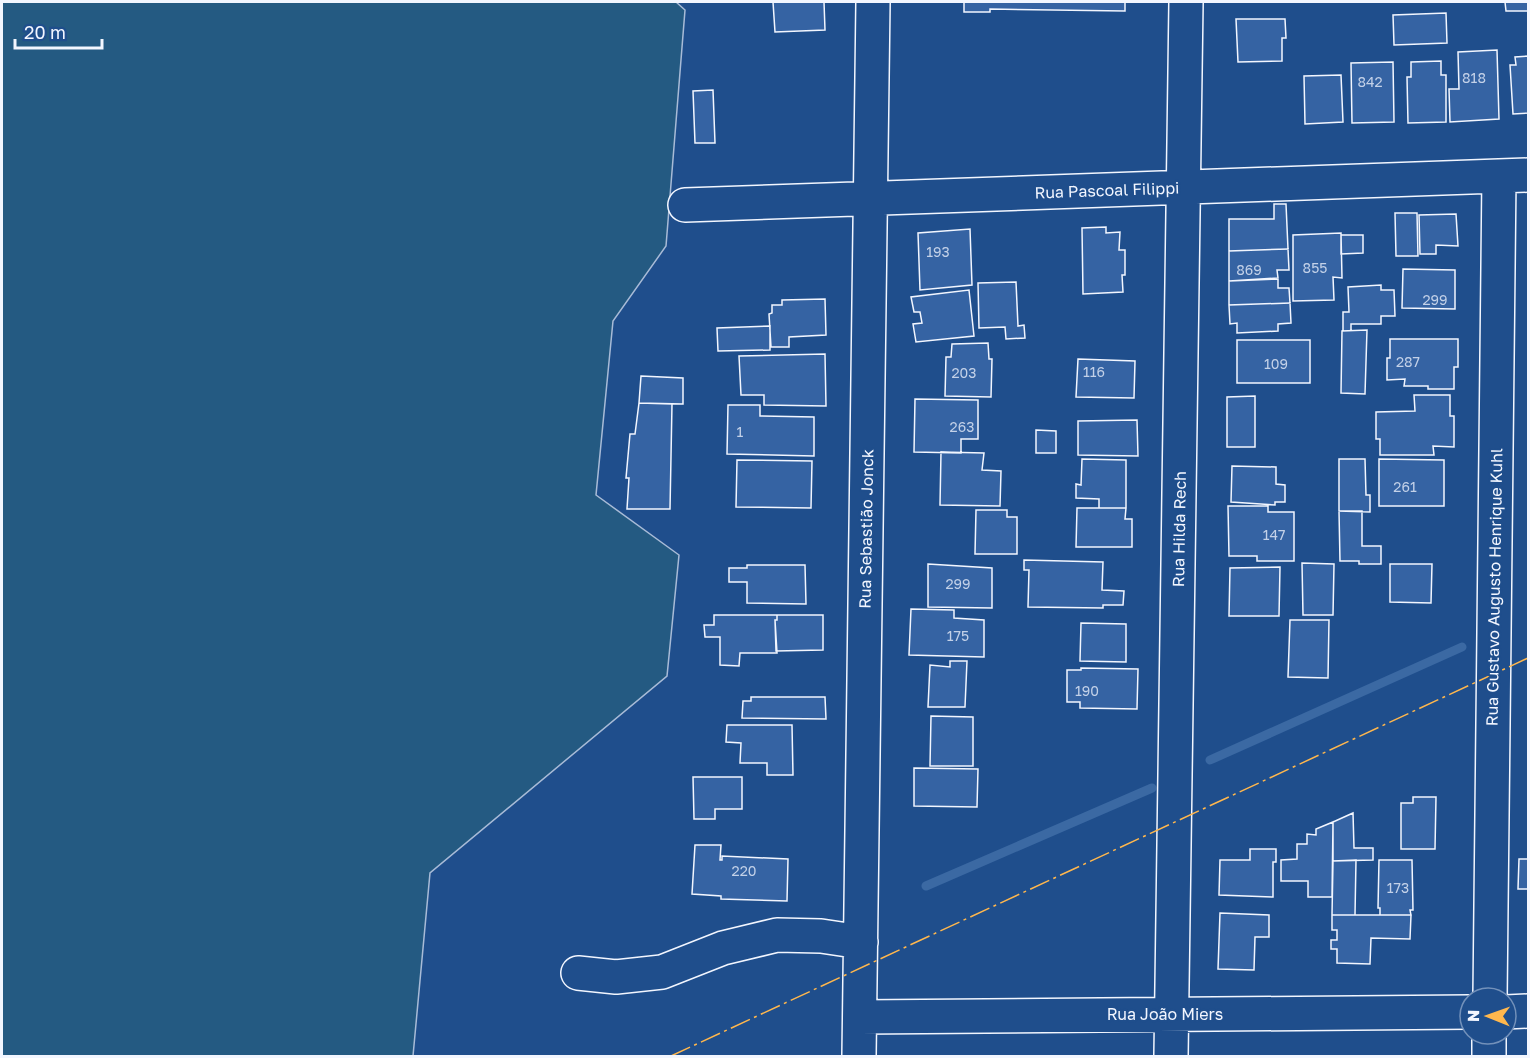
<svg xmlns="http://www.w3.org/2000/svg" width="1530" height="1058" font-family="'Golos Text',sans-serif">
<rect width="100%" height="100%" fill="#1f4e8c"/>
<!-- green -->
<path fill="#245a82" stroke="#a8bbd7" stroke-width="1.5" d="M2,2H676L685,10L666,246L613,321L596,495L679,555L667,676L430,873L413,1056H2Z"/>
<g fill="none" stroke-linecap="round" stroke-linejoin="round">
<!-- stream -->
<path stroke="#3b69a3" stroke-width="9" d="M1210,760L1462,647
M926,886L1152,788"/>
</g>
<!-- building -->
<path fill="#3563a3" stroke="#f2f6ff" stroke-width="1.5" d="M773,2H824L825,30L775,32Z
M964,2H1125V11L990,9V12H964Z
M1505,2H1528V11H1506Z
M1446,13L1447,43L1394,45L1393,15Z
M1236,19H1285L1286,38H1282V61L1238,62Z
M1497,50L1499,119L1450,122L1449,89H1459L1458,52Z
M1528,56V113L1513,114L1510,65H1516L1515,57Z
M1441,61V75H1446V122L1408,123L1407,77H1411V62Z
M1393,62L1394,122L1352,123L1351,63Z
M1341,75L1343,122L1305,124L1304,76Z
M713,90L715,143H695L693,91Z
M1274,204H1286L1288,249L1229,251V219H1274Z
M1395,213H1417L1418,256H1396Z
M1456,214L1458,246L1436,245V254H1420L1419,215Z
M1106,227V233L1120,232L1119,250H1125V275H1122L1123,292L1083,294L1082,228Z
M970,229L972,285L920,290L918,233Z
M1341,233L1342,278L1333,277L1334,300L1293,301V235Z
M1341,235H1363V253L1341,254Z
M1288,249L1289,270H1277L1278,278L1229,281V251Z
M1403,269L1455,270V309L1402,308Z
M1278,279V288H1289L1290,303L1229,305V281Z
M1016,282L1018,326L1024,325L1025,338L1006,339L1005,327L979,328L978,283Z
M1381,285V290H1394L1395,316H1381V324H1351V331H1343V312H1349L1348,287Z
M969,290L974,336L916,342L913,324L922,323L920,312H914L911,297Z
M825,299L826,335L789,337V347H771L769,314L772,313V305H782V300Z
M1290,303L1291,323L1278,324V331L1237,333V323L1230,324L1229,305Z
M770,326V350L718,351L717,328Z
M1367,330L1365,394L1341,393L1342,331Z
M1390,339H1458V367H1454V389H1428V386H1404L1405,379L1387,380V358H1390Z
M1237,340H1310V383H1237Z
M988,343L989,359H992L991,397L945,396L946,357H951L952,344Z
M825,354L826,406L764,405V395H741L739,356Z
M1078,359L1135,361L1134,398L1076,397Z
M641,376L683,378V404L639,403Z
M1414,395H1450V416H1454V447L1433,446L1434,455H1380V439H1376V412L1415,411Z
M1255,396V447H1227V397Z
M915,399L978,400V439H961V453L914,452Z
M639,403L672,404L670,509H627L629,478H626L630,434H635Z
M728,405H760V416L814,417V456L727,454Z
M1137,420L1138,456L1078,455V421Z
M1036,430L1056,431V453H1036Z
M941,452L984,453L982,470L1001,471L1000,506L940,505Z
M1082,459L1126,460V508H1099V499L1076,498V484L1081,485Z
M1339,459H1365L1366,495H1370V512L1339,511Z
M1379,459L1444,460V506H1379Z
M737,460L812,461L811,508L736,507Z
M1232,466L1276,467V484L1285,485V502H1275V505L1231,502Z
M1228,506H1268V512H1294V561H1257V556H1229Z
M1077,508H1126L1125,519H1132V547H1076Z
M976,510H1007V517H1017V554H975Z
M1339,511H1362V546H1381V564H1359V561H1340Z
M1024,560L1103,562L1102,590L1124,591L1123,605H1103V608L1028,607L1029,570H1024Z
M1302,563L1334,564L1333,615H1303Z
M928,564L992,568V608L928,607Z
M1390,564H1432L1431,603L1390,602Z
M747,565H805L806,604L747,603V582H729V568H747Z
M1280,567L1279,616H1229L1230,568Z
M911,609L954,610V618L984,620V657L909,655Z
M714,615H777V620H775L777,653H740L739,666L720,665V637H705L704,625H714Z
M777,615H823V650L776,651L775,620H777Z
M1290,620H1329L1328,678L1288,677Z
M1081,623L1126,624V662L1080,661Z
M950,661H967L965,707H928L930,665L950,667Z
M1081,668L1138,669L1137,709L1080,708V702H1067V670H1081Z
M751,697H825L826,719L742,718L743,701H751Z
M931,716L973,717V766H930Z
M727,725H792L793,775H767V763H740L741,743L726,742Z
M914,768L978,769L977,807L914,806Z
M693,777H742V809H715V819H694Z
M1413,797H1436L1435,849H1401V803H1413Z
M1353,813L1354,848H1373V860L1333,861V822Z
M1333,822L1332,897H1308V881H1281V860L1297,859V844H1307V834L1316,835V829Z
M695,845H721L720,860H722V856L788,859L787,901L721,899V896L692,894Z
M1250,849H1276V862H1273V897L1219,895L1220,860H1250Z
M1519,859H1528V889H1518Z
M1356,860L1355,915H1332L1333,861Z
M1379,860H1412L1413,910H1410L1411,915H1380V908H1378Z
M1220,913L1269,915V937H1255L1254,970L1218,969Z
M1332,915H1411L1410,939L1371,938L1370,964L1337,963V949H1331V940H1337V930H1332Z"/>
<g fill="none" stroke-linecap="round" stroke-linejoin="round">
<defs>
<path id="minor" d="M685,205L1528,175
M578,973L616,977L662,972L723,948L777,935L821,936L861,942
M1490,998L1499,176
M1506,1012L1528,1011
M860,1017L1470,1012
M859,1056L873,2
M1171,1056L1186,2
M1489,1056V1034"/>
</defs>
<!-- minor casing -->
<use href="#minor" stroke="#f2f6ff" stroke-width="36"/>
<!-- minor -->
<use href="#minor" stroke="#1f4e8c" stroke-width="33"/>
<!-- power -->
<path stroke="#ffb74d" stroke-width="1.5" stroke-dasharray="21 4.5 3 4.5" stroke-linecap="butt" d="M671,1056L1528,658"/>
</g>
<g text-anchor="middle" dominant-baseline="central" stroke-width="4.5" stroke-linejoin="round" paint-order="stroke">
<!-- number labels -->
<g font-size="14" fill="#c3d1e8">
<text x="1474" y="77">818</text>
<text x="1370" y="81">842</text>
<text x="938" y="251">193</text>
<text x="1315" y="267">855</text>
<text x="1249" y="269">869</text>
<text x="1435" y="299">299</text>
<text x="1408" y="361">287</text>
<text x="1276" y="363">109</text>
<text x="1094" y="371">116</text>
<text x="964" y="372">203</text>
<text x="962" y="426">263</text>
<text x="740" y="431">1</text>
<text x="1405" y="486">261</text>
<text x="1274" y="534">147</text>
<text x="958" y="583">299</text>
<text x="958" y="635">175</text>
<text x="1087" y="690">190</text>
<text x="744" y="870">220</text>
<text x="1398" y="887">173</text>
</g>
<!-- street labels -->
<g font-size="16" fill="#f2f6ff" stroke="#1f4e8c">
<text transform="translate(1107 190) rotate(-2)">Rua Pascoal Filippi</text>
<text transform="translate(866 529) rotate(-89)">Rua Sebastião Jonck</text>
<text transform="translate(1179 529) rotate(-89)">Rua Hilda Rech</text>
<text transform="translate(1494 587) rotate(-89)">Rua Gustavo Augusto Henrique Kuhl</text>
<text x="1165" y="1014">Rua João Miers</text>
</g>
</g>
<!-- border -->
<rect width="1530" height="1058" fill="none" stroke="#f2f6ff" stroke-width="6"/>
<!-- north arrow -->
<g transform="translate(1488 1016) rotate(271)"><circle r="28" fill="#1f4e8c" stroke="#7391ba" stroke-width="1.5"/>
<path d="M0-4.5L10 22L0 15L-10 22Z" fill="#ffb74d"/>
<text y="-9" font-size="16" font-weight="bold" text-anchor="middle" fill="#f2f6ff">N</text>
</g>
<!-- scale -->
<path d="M15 39v9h87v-9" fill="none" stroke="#f2f6ff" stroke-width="3"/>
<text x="24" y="39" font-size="18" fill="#f2f6ff" stroke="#1f4e8c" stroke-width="4.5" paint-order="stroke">20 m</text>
</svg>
